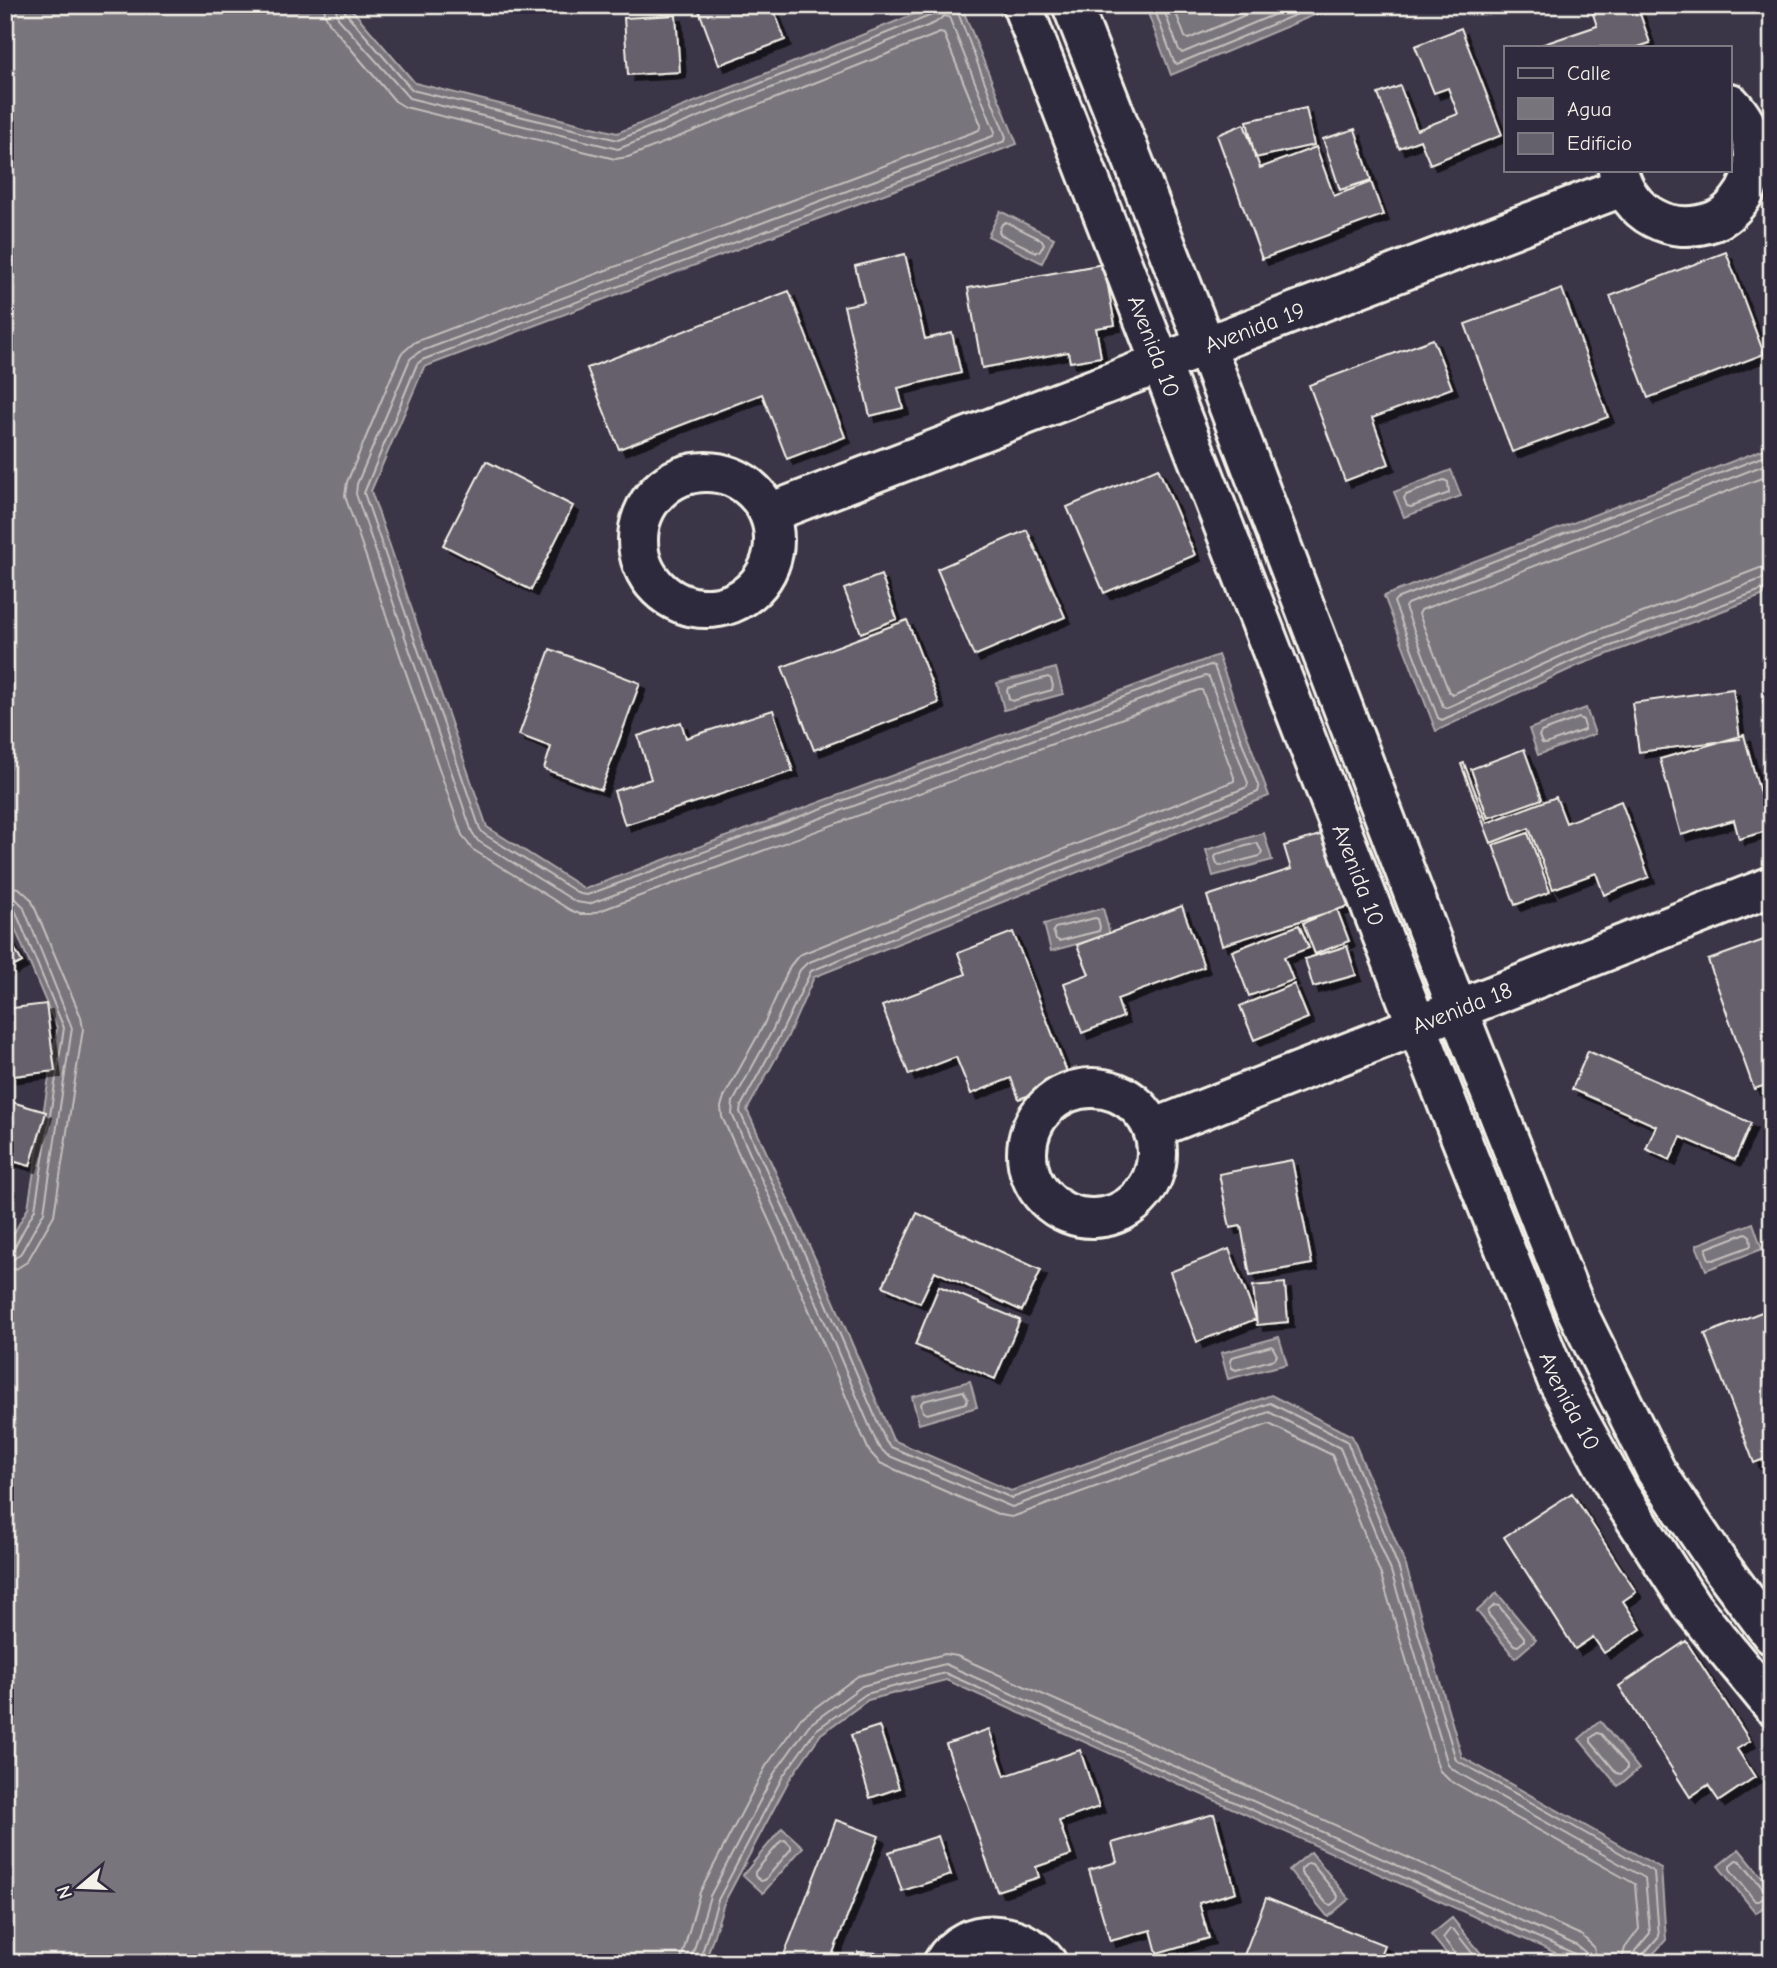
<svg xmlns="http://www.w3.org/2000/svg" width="1777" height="1968" font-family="'Comic Neue',sans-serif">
<defs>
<filter id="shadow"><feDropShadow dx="6" dy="6" stdDeviation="0" flood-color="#0009"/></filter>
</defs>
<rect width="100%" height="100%" fill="#3b3647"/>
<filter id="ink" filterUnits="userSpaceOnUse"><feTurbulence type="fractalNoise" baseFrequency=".0143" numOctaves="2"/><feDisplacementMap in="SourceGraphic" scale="14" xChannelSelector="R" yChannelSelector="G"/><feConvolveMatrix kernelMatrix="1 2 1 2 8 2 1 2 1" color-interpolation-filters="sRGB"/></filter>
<g filter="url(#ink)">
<!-- water -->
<path fill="#78747b" stroke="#aaa6a7" stroke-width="2" d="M5,5H348L415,83L617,133L937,5H961L1017,144L424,367L371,491L487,827L585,889L1218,655L1269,796L814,977L787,1038L747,1110L824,1278L893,1440L1011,1491L1271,1395L1352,1436L1406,1566L1462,1757L1661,1868L1666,1940L1645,1963H1578L946,1680L868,1700L821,1734L789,1780L724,1903L705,1963H5V1249L28,1208L57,1028L5,905Z
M1145,5H1338L1171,75Z
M1000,211L1054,238L1042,263L988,236Z
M1772,446V592L1579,665L1436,731L1384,596Z
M1451,470L1461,496L1404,517L1394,492Z
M1056,668L1063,694L1004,710L997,683Z
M1586,708L1595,734L1538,755L1529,729Z
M1264,833L1272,860L1213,876L1206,850Z
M1103,908L1110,935L1051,951L1044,924Z
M1753,1223L1762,1249L1706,1270L1696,1245Z
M1279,1337L1287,1364L1228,1379L1221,1353Z
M970,1381L977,1407L919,1424L912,1397Z
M1497,1593L1536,1640L1515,1658L1477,1611Z
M1600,1721L1639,1769L1618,1786L1579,1739Z
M782,1828L803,1847L763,1893L743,1875Z
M1739,1849L1772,1889V1900L1756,1913L1718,1866Z
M1311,1852L1349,1899L1328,1917L1289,1870Z
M1452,1918L1489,1963H1454L1431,1935Z"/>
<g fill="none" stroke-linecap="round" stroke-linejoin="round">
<!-- shore -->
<path stroke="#c2bfbc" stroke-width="2" d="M324,5L325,14L330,24L395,101L405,107L615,159L628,157L940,33L944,34L981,125L979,130L415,342L401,354L347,482L345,496L462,835L472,849L570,910L580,914H591L1199,690H1202L1234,777V781L799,955L790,966L763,1026L724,1097L721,1107L722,1117L800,1289L869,1451L880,1463L1000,1515L1012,1517L1269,1424L1332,1455L1381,1575L1439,1770L1449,1780L1635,1884L1639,1929L1625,1948L1621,1963
M335,5L338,18L409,98L618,149L935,23L944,16L949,17L995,132L993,136L419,352L410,359L357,484L356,494L472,832L478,841L576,902L589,904L1205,676L1209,677L1248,783L1247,787L807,963L800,970L772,1031L733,1102L732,1114L809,1285L878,1446L887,1455L1012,1507L1269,1412L1340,1448L1391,1571L1448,1765L1455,1771L1645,1878L1650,1933L1635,1951L1632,1963
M343,5L345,12L412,90L618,140L932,15L936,11L937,5
M955,5L1006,137L1005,141L422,360L417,364L364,493L480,829L484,834L580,894L587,895L1210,665L1214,666L1259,788L1258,792L811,971L780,1035L741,1106L740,1112L817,1281L886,1442L891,1447L1012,1498L1270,1403L1347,1441L1399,1569L1456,1760L1654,1872L1659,1936L1642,1956L1641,1963
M1153,5L1174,62L1177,64L1319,5
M1162,5L1179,50L1182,53L1297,5
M1173,5L1185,37L1188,39L1269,5
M1006,222L1042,240L1044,244L1040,251L1036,252L1000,234L999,231L1002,224Z
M1772,453L1396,599L1394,602L1438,718L1442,720L1576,659L1772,586
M1772,462L1407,604L1405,607L1443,706L1446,708L1573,651L1764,578L1772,577
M1772,474L1421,610L1419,614L1449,692L1453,694L1569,641L1760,568L1772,566
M1444,480L1448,482L1449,493L1411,507L1407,506L1404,498L1406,495Z
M1048,677L1051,679L1053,686L1052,690L1012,701L1009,699L1007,691L1008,688Z
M1579,718L1583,720L1585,727L1584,730L1546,744L1542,743L1539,736L1541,732Z
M1257,843L1262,852L1260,856L1221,866L1217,864L1215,857L1217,854Z
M5,886L19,888L31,899L81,1017L83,1029L54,1215L27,1262L16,1269L5,1271
M5,896L16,899L23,906L72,1028L44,1212L21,1253L14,1259L5,1260
M5,905L11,906L15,910L64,1028L35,1209L14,1248L5,1251
M1095,918L1098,919L1100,927L1099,931L1059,941L1056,939L1053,931L1055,928Z
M1746,1233L1750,1236L1751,1246L1713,1260L1709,1259L1706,1251L1707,1248Z
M1272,1346L1277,1355L1275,1359L1236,1370L1232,1368L1230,1361L1232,1357Z
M963,1391L968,1399L966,1403L927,1414L923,1412L921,1404L923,1401Z
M1495,1605L1499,1606L1524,1637V1641L1518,1646L1514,1645L1488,1614L1489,1610Z
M1597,1733L1601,1734L1627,1765V1769L1621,1774L1617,1773L1591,1742V1738Z
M785,1840L791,1846V1849L765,1880L761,1881L755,1876V1872L781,1841Z
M1736,1860L1740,1861L1766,1892V1896L1759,1901H1755L1730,1869V1865Z
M1308,1863L1312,1864L1338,1896L1337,1900L1331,1905L1327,1904L1301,1873V1869Z
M680,1963L700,1892L766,1766L801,1718L858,1676L945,1654L957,1656L1581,1935L1594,1947L1597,1963
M690,1963L710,1896L775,1772L809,1725L862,1686L945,1664L1576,1945L1585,1952L1587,1963
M699,1963L718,1900L783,1776L816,1730L866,1694L945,1673L1573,1953L1577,1957L1578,1963
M1459,1963L1458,1957L1443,1938L1450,1929L1454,1930L1480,1963"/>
</g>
<!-- building -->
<path fill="#65616c" stroke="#f4f1e8" stroke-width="2" filter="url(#shadow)" d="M697,5H772L785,40L719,65Z
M1590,5H1637L1650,43L1638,47H1535L1597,26Z
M676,15L680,72L628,75L624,18Z
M1461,28L1502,135L1430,164L1420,140L1399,148L1378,94L1400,86L1417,130L1458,114L1448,88L1434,93L1415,46Z
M1306,108L1314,145L1255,158L1247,121Z
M1244,124L1260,168L1316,147L1334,196L1371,182L1383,215L1262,259L1217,135Z
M1355,129L1371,180L1340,190L1323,139Z
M1726,252L1764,354L1648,398L1610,296Z
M905,254L925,339L952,333L961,373L898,388L903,408L870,416L844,306L864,302L855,266Z
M1104,264L1115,325L1096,328L1101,357L1070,362L1068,352L982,368L968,288Z
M1562,289L1608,417L1512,452L1465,324Z
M789,291L845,437L787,459L762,394L619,449L587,368Z
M1433,339L1452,388L1372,418L1389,464L1345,481L1309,385Z
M486,461L573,506L531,590L443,545Z
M1158,468L1195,555L1104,593L1067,507Z
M1027,530L1065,617L974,656L937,569Z
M881,575L897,619L861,633L844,589Z
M907,620L939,703L814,750L782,667Z
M550,649L640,683L601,790L544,769L551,747L519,735Z
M1733,689L1740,739L1639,752L1632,703Z
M1772,698V730L1763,701Z
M773,710L793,771L625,825L614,791L651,779L638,736L681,722L686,738Z
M1744,735L1770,830L1739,839L1734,820L1681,835L1660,759Z
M1524,749L1542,799L1488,818L1471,769Z
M1464,763L1487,823L1556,797L1566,823L1621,801L1649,877L1604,895L1596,873L1553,889L1529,828L1491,843L1461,764Z
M1326,833L1349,906L1222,945L1207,896L1291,869L1284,846Z
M1528,833L1550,892L1515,905L1493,845Z
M1182,906L1204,967L1117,999L1123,1017L1082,1033L1064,983L1089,974L1077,945Z
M1337,909L1349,941L1315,954L1303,923Z
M1299,925L1309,948L1284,957L1293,980L1249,996L1232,951Z
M5,932L22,962L5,971Z
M1013,932L1070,1080L1019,1099L1011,1078L971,1094L956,1057L909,1075L882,1006L966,974L958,953Z
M1772,937V1083L1754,1089L1708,960Z
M1347,946L1356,975L1313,987L1305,959Z
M1294,984L1308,1018L1254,1040L1240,1006Z
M46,1004L55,1071L5,1077V1009Z
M1588,1051L1751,1123L1735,1160L1681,1137L1670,1160L1646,1149L1656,1126L1572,1089Z
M5,1100L46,1112L30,1166L5,1159Z
M1292,1160L1312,1264L1250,1275L1241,1226L1230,1228L1219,1174Z
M917,1213L1041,1270L1022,1311L935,1271L920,1303L883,1286Z
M1229,1249L1256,1319L1197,1342L1170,1272Z
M1285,1283L1288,1322L1257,1325L1253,1286Z
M939,1286L1020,1320L995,1379L915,1345Z
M1772,1308V1456L1754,1463L1705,1334Z
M1572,1493L1636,1592L1623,1601L1641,1629L1604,1653L1593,1637L1575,1649L1504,1537Z
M1686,1641L1750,1741L1737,1749L1755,1777L1719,1801L1708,1785L1690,1797L1619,1686Z
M879,1726L899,1788L870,1798L851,1735Z
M989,1729L1005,1776L1080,1750L1099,1807L1059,1821L1071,1855L1036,1867L1039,1877L997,1891L946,1744Z
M1214,1814L1236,1892L1199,1903L1209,1938L1157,1953L1151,1930L1110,1941L1089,1870L1117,1862L1112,1843Z
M836,1820L879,1836L829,1963H781Z
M938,1836L951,1875L902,1891L889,1852Z
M1266,1898L1384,1945L1377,1963H1241Z
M858,1952L899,1954V1963H858Z"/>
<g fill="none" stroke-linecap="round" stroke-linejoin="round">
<defs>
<g id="minor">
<path id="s1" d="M1022,5L1449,1108L1557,1380L1620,1495L1692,1607L1772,1705"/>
<path d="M1072,5L1206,347L1457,1008L1575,1307L1656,1471L1719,1564L1772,1635"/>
<path d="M1618,170C1629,214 1670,237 1714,221C1727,216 1738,203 1745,192C1762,161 1754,128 1730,103"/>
<circle cx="706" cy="540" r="68"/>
<path id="s2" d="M769,513L1622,187"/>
<circle cx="1092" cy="1153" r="65"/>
<path id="s3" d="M1153,1129L1772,886"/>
<path d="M943,1963C966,1923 1023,1930 1047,1963"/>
</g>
</defs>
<!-- minor casing -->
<use href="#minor" stroke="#f4f1e8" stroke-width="44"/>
<!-- minor -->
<use href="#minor" stroke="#2f2a3d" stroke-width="38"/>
</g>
</g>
<g text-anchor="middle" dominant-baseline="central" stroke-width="5" stroke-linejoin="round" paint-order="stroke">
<!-- street labels -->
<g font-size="23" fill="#f4f1e8" stroke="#2f2a3d">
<text stroke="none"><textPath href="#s2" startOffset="520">Avenida 19</textPath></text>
<text stroke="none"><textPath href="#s1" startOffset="366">Avenida 10</textPath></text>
<text stroke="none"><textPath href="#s1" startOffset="933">Avenida 10</textPath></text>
<text stroke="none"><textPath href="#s3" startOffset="332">Avenida 18</textPath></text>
<text stroke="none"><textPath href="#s1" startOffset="1500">Avenida 10</textPath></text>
</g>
</g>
<!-- margin -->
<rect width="1777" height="1968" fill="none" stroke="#2f2a3d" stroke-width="28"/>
<rect x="14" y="14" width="1749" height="1940" fill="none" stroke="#f4f1e8" stroke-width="2.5" filter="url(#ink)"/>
<!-- legend -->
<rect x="1504" y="46" width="228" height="126" fill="#2f2a3d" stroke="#7e7a81" stroke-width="2"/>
<rect x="1518" y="68" width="35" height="10" fill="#2f2a3d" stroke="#7e7a81" stroke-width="2"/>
<text x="1567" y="80" font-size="21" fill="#f4f1e8">Calle</text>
<rect x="1518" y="98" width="35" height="21" fill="#78747b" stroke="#7e7a81" stroke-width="2"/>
<text x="1567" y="116" font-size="21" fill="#f4f1e8">Agua</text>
<rect x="1518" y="133" width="35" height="21" fill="#65616c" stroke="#7e7a81" stroke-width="2"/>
<text x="1567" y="150" font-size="21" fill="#f4f1e8">Edificio</text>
<!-- north arrow -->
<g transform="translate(80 1887) rotate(251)" stroke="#2f2a3d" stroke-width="5" paint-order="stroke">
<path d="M0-5L12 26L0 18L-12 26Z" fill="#f4f1e8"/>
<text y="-10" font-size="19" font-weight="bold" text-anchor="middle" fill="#f4f1e8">N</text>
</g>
</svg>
